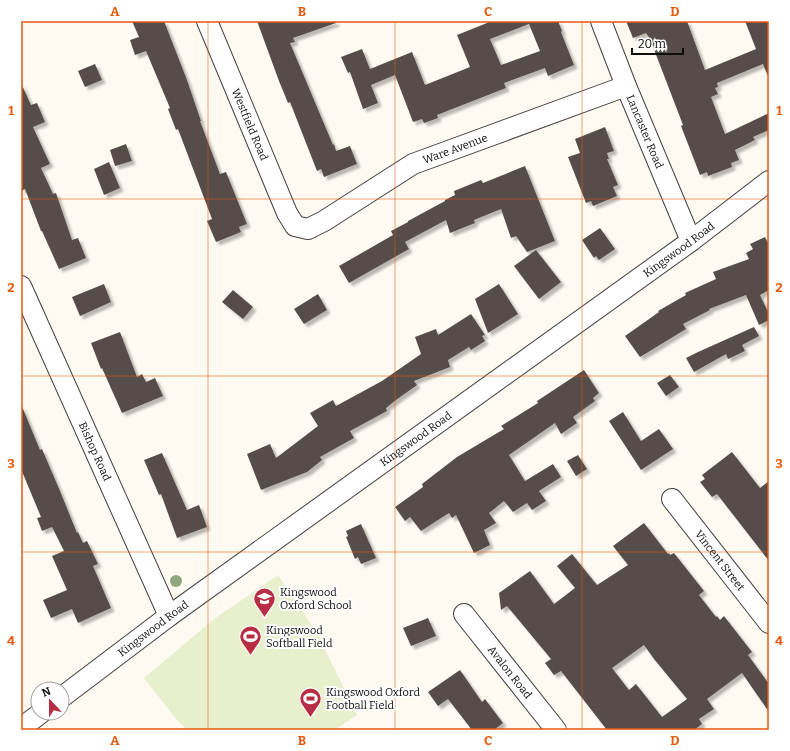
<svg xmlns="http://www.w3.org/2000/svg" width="790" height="751" font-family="Bitter,serif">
<defs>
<filter id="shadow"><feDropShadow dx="3.5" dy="3.5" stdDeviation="1" flood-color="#0004"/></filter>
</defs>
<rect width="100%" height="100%" fill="#fefaf1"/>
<!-- pitch -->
<path fill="#e7efcd" d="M278,575L317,633L357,715L334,730H187L177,720L144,678L214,619Z"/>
<!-- building -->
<path fill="#574e4b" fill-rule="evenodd" filter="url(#shadow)" d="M132,21H164L187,80L201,121H200L220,174L226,172L247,224L239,227L241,232L216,242L207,221L212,219L178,129L176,130L168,109L170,108L146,51L135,55L130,40L139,37Z
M257,21H336V23L293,38L295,42L290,43L333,145L334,144L336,151L350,146L357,164L324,177L321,169L317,171L290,102L288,103L279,81Z
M492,21H558L562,31L561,32L574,65L548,76L545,68L504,83L506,88L437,115L438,118L424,123L422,119L413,122L395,75L371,85L378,103L363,109L350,72L348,73L341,57L362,49L370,69L412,52L425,85L470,67L457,35ZM529,24L540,51L501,65L490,39Z
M626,21H687L705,70L756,49L745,21H769V79L763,64L717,83L718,87L715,88L718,94L711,97L725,134L769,113V130L753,137L755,140L735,150L739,160L731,163L732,167L708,176L707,172L700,175L681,126L683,125L650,39L646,33L633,38Z
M95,64L102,80L85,87L78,71Z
M21,83L31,105L37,103L45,122L33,127L50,164L41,168L53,194L56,193L72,240L78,238L86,258L59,269L42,231H41L25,189L21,191Z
M605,127L614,151L607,153L609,159H607L618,185L613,187L617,196L593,206L591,201L586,203L568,157L580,153L575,139Z
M126,144L132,161L115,166L110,150Z
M109,162L120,188L104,195L94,169Z
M525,166L555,241L527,252L516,236L511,238L501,209L474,220L475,223L450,233L446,220L405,242L409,249L349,283L339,266L393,235L391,231L408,222V221L445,201V200L455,195L454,191L481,180L483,183Z
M600,228L615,249L599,260L596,256L594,258L582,240Z
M765,237L769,245V290L760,295L769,314V320L759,325L746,295L709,309L710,310L683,324L686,329L640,357L625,336L659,312L658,311L686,295L685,293L716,279L713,272L749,259L746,253L753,249L750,244Z
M536,250L561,282L539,299L514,266Z
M104,284L111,302L80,316L72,297Z
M499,284L518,314L488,333L475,299Z
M233,290L253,307L243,319L222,302Z
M318,294L327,310L304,324L294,309Z
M471,314L485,335L482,336L485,341L471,350L469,347L448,360L450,367L414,381L417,385L396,400L386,408L387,411L350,431L354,438L320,457L322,460L307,472L261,490L247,454L270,444L276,458L318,426L310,413L333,400L336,406L382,381L421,354L415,337L436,329L438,335Z
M754,327L759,336L742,345L745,351L728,359L726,354L694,372L686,358L698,352Z
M120,332L137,377L142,374L146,382L155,378L163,396L122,413L102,368L101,369L91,343Z
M584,370L599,393L593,398L595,401L573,417L577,423L561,434L555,423L509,455L525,481L553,464L561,477L539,491L546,501L532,510L527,503L513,512L504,501L489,513L496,523L484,530L490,545L474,553L456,515L452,518L449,513L421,531L410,517L405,521L395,507L423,487L422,484L457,457L504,429L501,426L538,403L537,401Z
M670,375L679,387L666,396L657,383Z
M21,404L40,450L42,449L60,491L77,533L78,532L83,543L87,541L98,564L93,566L111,608L78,623L72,609L51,618L43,600L67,590L52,556L64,551L52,527L42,531L37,518L41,517L21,469Z
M623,412L641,441L659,429L673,449L641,470L609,421Z
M732,452L760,488L769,481V561L717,494L712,497L700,482L705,479L702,475Z
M162,453L187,510L199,505L207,527L177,538L161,494L159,495L144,460Z
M578,455L587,469L576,476L567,461Z
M644,523L668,554L669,553L670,555L674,553L704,591L699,595L716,617L717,616L720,620L724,616L752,652L748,655L769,684V712L742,673L707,699L714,709L699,719L702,724L694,730H607L561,671L554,675L545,663L551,659L512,612L507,606L501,610L499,593L530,571L554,604L575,588L557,566L572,554L597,585L628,565L613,546ZM644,645L654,659L687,699L662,717L636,684L629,690L612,668Z
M361,524L376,558L361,564L358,557L355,559L346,537L348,536L346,531Z
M428,618L436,636L411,646L403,628Z
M460,670L482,702L485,699L503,723L494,730H472L448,699L438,706L428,692Z"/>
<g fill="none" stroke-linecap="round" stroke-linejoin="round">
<defs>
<g id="street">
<path id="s1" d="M207,21L287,213L295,226L308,229L324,221L413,164L626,86"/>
<path id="s2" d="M601,21L626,86L691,241"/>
<path id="s3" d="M21,286L169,616"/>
<path id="s4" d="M672,499L769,623"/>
<path id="s5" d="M464,614L556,730"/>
<path id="s6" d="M62,697L169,616L691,241L769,181"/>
<path d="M21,728L41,713"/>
</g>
</defs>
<!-- street casing -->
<use href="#street" stroke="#414141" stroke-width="22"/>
<!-- street -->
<use href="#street" stroke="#fff" stroke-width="20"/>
</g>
<!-- trees -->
<circle fill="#91a87f" cx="176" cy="581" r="6"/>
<!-- grid -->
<path fill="none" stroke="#e8590c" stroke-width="1" stroke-opacity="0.55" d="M208,21V730M395,21V730M582,21V730M21,199H769M21,376H769M21,552H769"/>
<!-- icons -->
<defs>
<symbol id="school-pin" viewBox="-11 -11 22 30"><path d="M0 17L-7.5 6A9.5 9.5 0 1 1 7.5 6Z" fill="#b82d44" stroke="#fff"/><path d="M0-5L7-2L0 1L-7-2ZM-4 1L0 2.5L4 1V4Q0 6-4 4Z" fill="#fff"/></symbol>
<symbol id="stadium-pin" viewBox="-11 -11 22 30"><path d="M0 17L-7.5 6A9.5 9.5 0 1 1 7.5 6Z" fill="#b82d44" stroke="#fff"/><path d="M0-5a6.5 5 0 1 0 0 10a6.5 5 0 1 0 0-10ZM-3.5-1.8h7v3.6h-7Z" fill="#fff"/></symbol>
</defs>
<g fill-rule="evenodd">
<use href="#school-pin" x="252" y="586" width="25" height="34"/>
<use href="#stadium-pin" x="238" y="624" width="25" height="34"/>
<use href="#stadium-pin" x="298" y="686" width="25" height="34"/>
</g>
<g text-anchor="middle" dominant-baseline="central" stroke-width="4" stroke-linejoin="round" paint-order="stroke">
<!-- street labels -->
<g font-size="11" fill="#0e0e0e" stroke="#fff">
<text stroke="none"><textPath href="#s1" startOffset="112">Westfield Road</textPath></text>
<text stroke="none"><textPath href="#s2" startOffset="119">Lancaster Road</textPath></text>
<text stroke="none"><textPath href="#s1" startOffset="405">Ware Avenue</textPath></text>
<text stroke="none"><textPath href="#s6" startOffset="762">Kingswood Road</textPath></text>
<text stroke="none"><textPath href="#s6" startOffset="438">Kingswood Road</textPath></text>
<text stroke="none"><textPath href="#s3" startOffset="181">Bishop Road</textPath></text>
<text stroke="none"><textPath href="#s4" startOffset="78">Vincent Street</textPath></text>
<text stroke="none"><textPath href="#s6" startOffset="114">Kingswood Road</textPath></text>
<text stroke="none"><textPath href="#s5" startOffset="74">Avalon Road</textPath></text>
</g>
<!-- poi labels -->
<g font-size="11" fill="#0e0e0e" stroke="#fff" text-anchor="start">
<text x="280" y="592">Kingswood<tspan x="280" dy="13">Oxford School</tspan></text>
<text x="266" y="630">Kingswood<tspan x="266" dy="13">Softball Field</tspan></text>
<text x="326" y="692">Kingswood Oxford<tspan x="326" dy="13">Football Field</tspan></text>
</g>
</g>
<!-- border -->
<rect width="790" height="751" fill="none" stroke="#ffffff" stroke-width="44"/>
<!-- north arrow -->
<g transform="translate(50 701) rotate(338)"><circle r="19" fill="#ffffff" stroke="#9f9f9f"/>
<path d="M0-3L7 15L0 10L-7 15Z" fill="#b82d44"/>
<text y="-6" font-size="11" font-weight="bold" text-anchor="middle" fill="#0e0e0e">N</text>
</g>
<!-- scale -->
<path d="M632 48v6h51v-6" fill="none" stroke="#0e0e0e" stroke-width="2"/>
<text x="638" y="48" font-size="12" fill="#0e0e0e" stroke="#ffffff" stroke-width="3" paint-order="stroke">20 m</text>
<rect x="22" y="22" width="746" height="707" fill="none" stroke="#e8590c" stroke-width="1.5"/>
<g font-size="13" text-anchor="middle" font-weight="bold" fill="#e8590c">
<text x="115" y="16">A</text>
<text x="302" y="16">B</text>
<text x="488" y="16">C</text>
<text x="675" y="16">D</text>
<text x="11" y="115">1</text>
<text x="779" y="115">1</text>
<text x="11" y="292">2</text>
<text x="779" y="292">2</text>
<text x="11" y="468">3</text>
<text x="779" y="468">3</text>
<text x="11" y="645">4</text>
<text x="779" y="645">4</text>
<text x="115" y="745">A</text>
<text x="302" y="745">B</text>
<text x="488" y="745">C</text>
<text x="675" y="745">D</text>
</g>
</svg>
